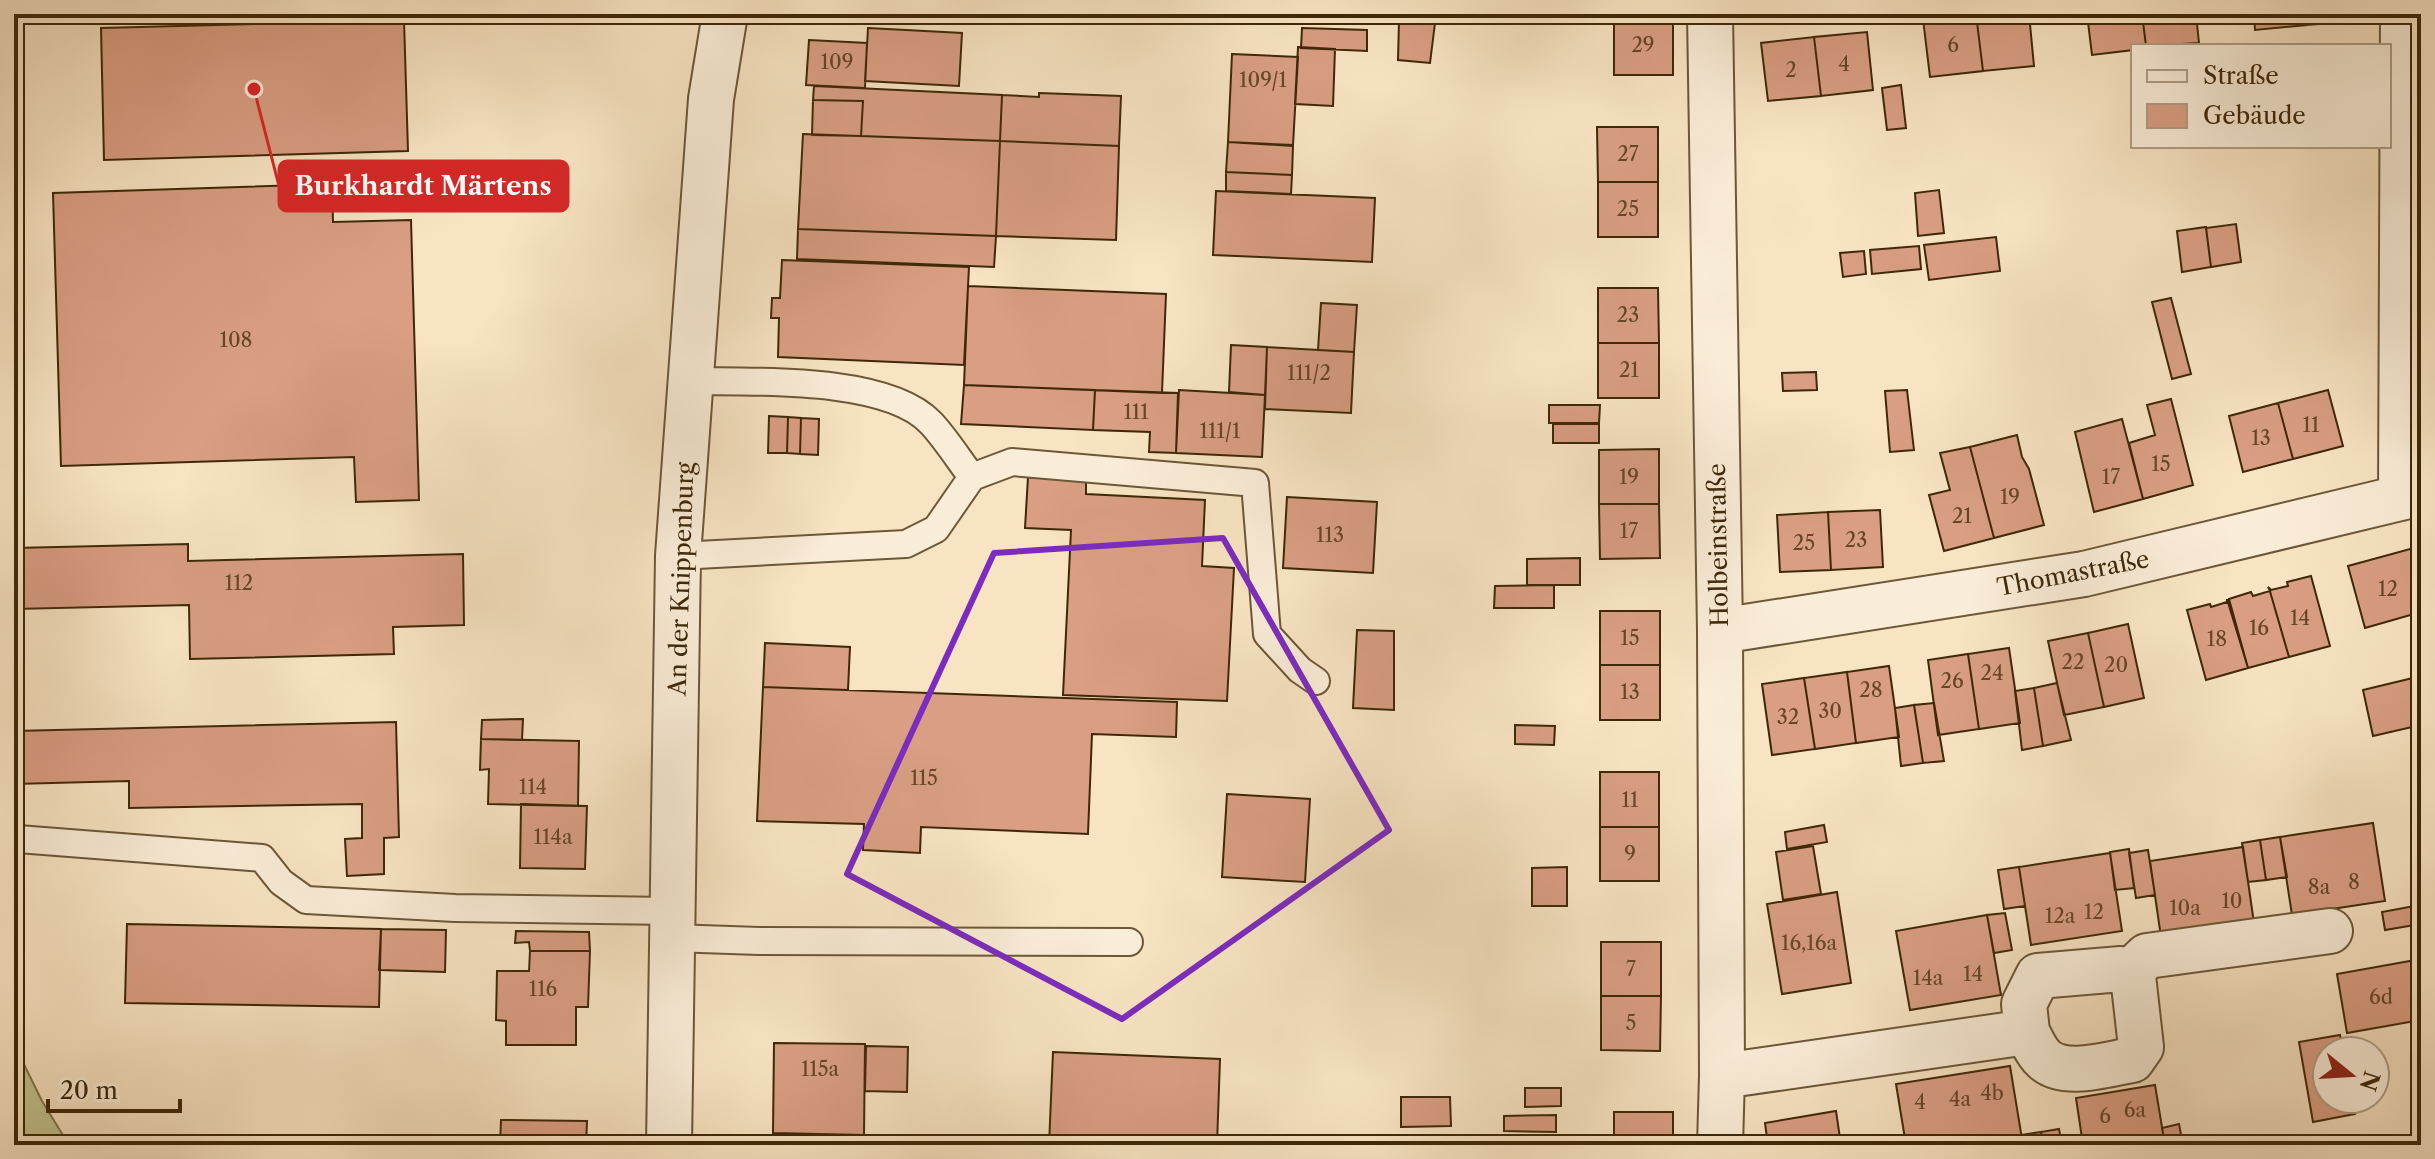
<svg xmlns="http://www.w3.org/2000/svg" width="2435" height="1159" font-family="'Libre Caslon Text',serif">
<rect width="100%" height="100%" fill="#f8e4c3"/>
<filter id="stains"><feTurbulence type="fractalNoise" baseFrequency=".0025" numOctaves="4"/><feColorMatrix values="0 0 0 0 .2 0 0 0 0 .09 0 0 0 0 .02 0 0 0 .5 -.17"/></filter>
<radialGradient id="worn" r=".72"><stop offset=".6" stop-color="#630" stop-opacity="0"/><stop offset="1" stop-color="#630" stop-opacity=".3"/></radialGradient>
<!-- green -->
<path fill="#c2c390" stroke="#80764c" stroke-width="2" d="M14,1044L42,1101L69,1145H14Z"/>
<!-- building -->
<path fill="#d99e83" stroke="#3e2808" stroke-width="2" d="M1614,14H1673V16H1614Z
M1976,14L1983,71L1930,77L1923,19Z
M1976,14H2029L2034,66L1983,71Z
M2087,14H2142L2146,46H2133V50L2092,55Z
M2142,14H2196L2199,43L2146,46Z
M2254,14H2306L2307,25L2255,30Z
M2306,14H2360V21L2307,25Z
M1614,16H1673V75H1614Z
M404,20L408,151L104,160L101,28Z
M1399,21L1435,23L1430,63L1398,60Z
M868,28L962,33L959,86L865,81Z
M1302,28L1367,30V51L1301,48Z
M1867,32L1873,90L1821,96L1814,37Z
M1814,37L1821,96L1768,101L1761,43Z
M809,40L867,43L865,88L806,85Z
M1298,47L1335,49L1333,106L1295,104Z
M1232,54L1298,57L1293,145L1228,142Z
M1901,85L1906,128L1887,130L1882,88Z
M814,86L1002,95L1000,141L861,136L863,101L813,100Z
M1039,93L1121,96L1119,146L1000,141L1002,95L1039,97Z
M813,100L863,101L861,136L812,135Z
M1597,127H1658V182H1598Z
M803,134L1000,141L996,236L798,229Z
M1000,141L1119,146L1116,240L996,236Z
M1228,142L1293,146L1292,175L1226,172Z
M1226,172L1292,175L1291,194L1226,191Z
M1598,182H1658V237H1598Z
M332,184L333,222L411,220L419,500L356,502L354,457L61,466L53,193Z
M1939,190L1944,233L1918,236L1915,193Z
M1216,191L1375,198L1372,262L1213,255Z
M2236,224L2241,262L2211,267L2206,228Z
M2206,227L2211,267L2182,272L2177,231Z
M798,229L996,236L994,267L797,259Z
M1996,237L2000,271L1929,280L1924,245Z
M1919,246L1921,269L1872,274L1870,250Z
M1864,251L1866,274L1843,277L1840,253Z
M782,260L969,267L964,365L778,357L779,318H771L772,298H780Z
M968,286L1166,294L1162,393L964,385Z
M1598,288H1658L1659,343H1598Z
M2171,298L2191,374L2172,379L2152,302Z
M1321,303L1357,305L1354,352L1318,350Z
M1598,343H1659V398H1598Z
M1231,345L1267,347L1265,395L1229,392Z
M1267,347L1354,352L1351,413L1265,409Z
M1816,372L1817,390L1783,391L1782,373Z
M964,385L1095,390L1093,430L961,424Z
M1095,390L1178,393L1176,453L1149,452L1150,432L1093,430Z
M1179,390L1265,395L1262,457L1176,453Z
M1907,390L1914,450L1890,452L1885,391Z
M2328,390L2343,446L2293,459L2278,403Z
M2171,399L2193,485L2143,499L2129,443L2155,435L2147,405Z
M2278,403L2293,459L2243,472L2229,416Z
M1549,405H1600L1599,423H1549Z
M769,416L788,417L787,453H768Z
M788,417L801,418L800,454L787,453Z
M801,418L819,419L818,455L800,454Z
M2122,419L2143,499L2094,512L2075,432Z
M1553,424H1599V443H1553Z
M2017,435L2022,457L2029,469L2044,525L1994,538L1970,447Z
M1970,447L1994,538L1944,551L1929,495L1950,490L1940,453Z
M1659,449V504H1599V450Z
M1028,477L1086,480V494L1205,500L1202,566L1234,568L1227,701L1063,695L1071,530L1025,528Z
M1287,497L1377,502L1373,573L1283,568Z
M1599,504H1659L1660,558L1600,559Z
M1880,510L1883,567L1831,570L1828,512Z
M1828,512L1831,570L1780,572L1777,515Z
M188,544V561L463,554L464,625L393,627L394,654L190,659L189,605L14,609V548Z
M2421,546V612L2365,628L2348,566Z
M1580,558V585H1527V559Z
M2311,576L2330,646L2289,657L2269,588L2271,590L2288,586L2287,582Z
M1554,585V608H1494L1495,586Z
M2268,587L2269,588L2289,657L2248,668L2229,599L2251,592L2253,596L2270,591Z
M2227,599L2248,668L2206,680L2187,610L2210,604L2211,607L2227,602Z
M1600,611H1660V665H1600Z
M2128,624L2144,698L2104,707L2088,633Z
M1357,630L1394,631V710L1353,708Z
M2088,633L2104,707L2064,715L2048,641Z
M765,643L850,647L848,690L763,687Z
M2009,648L2020,723L1979,729L1968,654Z
M1968,654L1979,729L1938,735L1928,660Z
M1600,665H1660V720H1600Z
M1889,666L1899,737L1856,743L1847,672Z
M1847,672L1856,743L1815,749L1804,678Z
M2417,677L2421,694V725L2373,736L2363,690Z
M1804,678L1815,749L1772,755L1762,684Z
M2057,683L2071,740L2043,746L2034,688Z
M763,687L1177,702L1176,737L1092,734L1088,834L921,827L920,853L863,850L864,824L757,821Z
M2034,688L2043,746L2022,750L2015,691Z
M1934,703L1944,761L1923,763L1914,705Z
M1914,705L1923,763L1901,766L1895,708Z
M523,719L522,740L481,739L482,720Z
M396,722L399,837L384,838V874L347,876L345,839L362,838V804L129,808V781L14,784V731Z
M1515,725L1555,726L1554,745L1515,744Z
M481,739L579,741L578,806L488,804L489,769L480,770Z
M1600,772H1659V827H1600Z
M1227,794L1310,799L1305,882L1222,877Z
M521,804L587,806L585,869L520,868Z
M2373,823L2385,901L2292,915L2280,837Z
M1824,825L1827,842L1787,849L1785,832Z
M1600,827H1659V881H1600Z
M2280,837L2287,877L2266,880L2260,840Z
M2260,840L2266,880L2248,882L2242,843Z
M1813,846L1821,894L1783,900L1776,852Z
M2243,847L2254,923L2161,937L2150,861Z
M2129,849L2134,888L2115,890L2110,852Z
M2148,850L2155,895L2136,898L2129,853Z
M2110,853L2122,931L2031,945L2019,867Z
M1567,867V906H1532V868Z
M2019,867L2025,906L2004,909L1998,870Z
M1837,892L1851,983L1782,994L1767,904Z
M2420,905L2421,924L2385,930L2382,912Z
M2005,913L2012,950L1994,953L1987,915Z
M1987,915L2001,995L1910,1010L1896,931Z
M127,924L381,929L379,1007L125,1003Z
M381,929L446,930L445,972L379,970Z
M516,931L589,932L590,951H530L529,942L515,943Z
M1601,942H1661V996H1601Z
M530,951H590L588,1007H576V1045H506V1021L496,1020L497,971H529Z
M2421,959V1020L2347,1033L2337,974Z
M1601,996H1661L1660,1051L1601,1050Z
M2340,1035L2343,1051H2327V1099H2352L2355,1114L2313,1122L2299,1042Z
M774,1043L865,1044L864,1135L773,1133Z
M866,1046L908,1047L907,1092L865,1091Z
M1053,1052L1220,1059L1217,1145H1049Z
M2010,1066L2023,1145H1906L1896,1084Z
M2155,1085L2165,1145H2083L2076,1098Z
M1525,1088H1561V1106L1525,1107Z
M1401,1097H1450L1451,1126L1401,1127Z
M1836,1111L1841,1145H1768L1765,1123Z
M1614,1112H1673V1145H1614Z
M1556,1115V1132L1504,1131V1116Z
M501,1120L587,1121L586,1145H500Z
M2179,1124L2183,1145H2165L2162,1128Z
M2059,1129L2062,1145H2043L2041,1132Z
M2041,1132L2043,1145H2023L2021,1135Z
M1401,1136L1418,1137V1145H1401Z"/>
<g fill="none" stroke-linecap="round" stroke-linejoin="round">
<defs>
<path id="service" d="M691,381C753,382 887,376 931,423C946,439 959,460 972,477
M678,556L906,544L936,529L972,477L1012,462L1255,483L1267,634L1300,670L1316,681
M18,839L262,858L281,882L306,900L455,908L673,911
M672,938L759,941L1129,942"/>
<path id="minor" d="M1710,14L1720,631L1722,1076L1720,1145
M2401,498L2403,14
M1720,631L2084,574L2421,493
M2129,973L2147,956L2330,931
M1722,1076L2027,1032C2032,1041 2036,1052 2044,1059C2065,1078 2107,1064 2132,1060L2141,1047L2133,976L2121,969L2038,976L2024,1004L2027,1032
M669,1145L678,556L711,99L725,14"/>
</defs>
<!-- service casing -->
<use href="#service" stroke="#6c5737" stroke-width="30"/>
<!-- minor casing -->
<use href="#minor" stroke="#6c5737" stroke-width="48"/>
<!-- service -->
<use href="#service" stroke="#faedd8" stroke-width="26"/>
<!-- minor -->
<use href="#minor" stroke="#faedd8" stroke-width="44"/>
</g>
<!-- marked area -->
<path fill="none" stroke="#7b2cbf" stroke-width="6" stroke-linejoin="round" d="M1223,538L1389,830L1122,1019L847,874L994,553Z"/>
<g text-anchor="middle" dominant-baseline="central" stroke-width="8" stroke-linejoin="round" paint-order="stroke">
<!-- number labels -->
<g font-size="20" fill="#654627">
<text x="1643" y="45">29</text>
<text x="1953" y="45">6</text>
<text x="837" y="62">109</text>
<text x="1844" y="64">4</text>
<text x="1791" y="70">2</text>
<text x="1263" y="80">109/1</text>
<text x="1628" y="154">27</text>
<text x="1628" y="209">25</text>
<text x="1628" y="315">23</text>
<text x="236" y="340">108</text>
<text x="1629" y="370">21</text>
<text x="1309" y="373">111/2</text>
<text x="1136" y="412">111</text>
<text x="2311" y="425">11</text>
<text x="1220" y="431">111/1</text>
<text x="2261" y="438">13</text>
<text x="2161" y="464">15</text>
<text x="1629" y="477">19</text>
<text x="2111" y="477">17</text>
<text x="2010" y="497">19</text>
<text x="1962" y="516">21</text>
<text x="1629" y="531">17</text>
<text x="1330" y="535">113</text>
<text x="1856" y="540">23</text>
<text x="1804" y="543">25</text>
<text x="239" y="583">112</text>
<text x="2388" y="589">12</text>
<text x="2300" y="618">14</text>
<text x="2259" y="628">16</text>
<text x="1630" y="638">15</text>
<text x="2217" y="639">18</text>
<text x="2073" y="662">22</text>
<text x="2116" y="665">20</text>
<text x="1992" y="673">24</text>
<text x="1952" y="681">26</text>
<text x="1871" y="690">28</text>
<text x="1630" y="692">13</text>
<text x="1830" y="711">30</text>
<text x="1788" y="717">32</text>
<text x="924" y="778">115</text>
<text x="533" y="787">114</text>
<text x="1630" y="800">11</text>
<text x="553" y="837">114a</text>
<text x="1630" y="854">9</text>
<text x="2354" y="882">8</text>
<text x="2319" y="887">8a</text>
<text x="2232" y="901">10</text>
<text x="2185" y="908">10a</text>
<text x="2094" y="912">12</text>
<text x="2060" y="916">12a</text>
<text x="1809" y="943">16,16a</text>
<text x="1631" y="969">7</text>
<text x="1973" y="974">14</text>
<text x="1928" y="978">14a</text>
<text x="543" y="989">116</text>
<text x="2381" y="997">6d</text>
<text x="1631" y="1023">5</text>
<text x="820" y="1069">115a</text>
<text x="1992" y="1093">4b</text>
<text x="1960" y="1099">4a</text>
<text x="1920" y="1102">4</text>
<text x="2135" y="1110">6a</text>
<text x="2105" y="1116">6</text>
</g>
<!-- street labels -->
<g font-size="24" fill="#3e2808" stroke="#faedd8">
<text transform="translate(1718 545) rotate(-91)">Holbeinstraße</text>
<text transform="translate(2073 573) rotate(-11)">Thomastraße</text>
<text transform="translate(681 579) rotate(-88)">An der Knippenburg</text>
</g>
</g>
<!-- callouts -->
<path fill="none" stroke="#d62828" stroke-width="3" d="M254 89L279 186"/>
<circle fill="#d62828" stroke="#faedd8" stroke-width="3" cx="254" cy="89" r="8"/>
<rect fill="#d62828" stroke="#d62828" stroke-width="3" x="279" y="161" width="289" height="50" rx="8"/>
<g font-size="26" text-anchor="middle" font-weight="bold" fill="#fff">
<text x="423" y="195">Burkhardt Märtens</text>
</g>
<!-- margin -->
<rect width="2435" height="1159" fill="none" stroke="#f8e4c3" stroke-width="48"/>
<rect x="16" y="16" width="2403" height="1127" fill="none" stroke="#3e2808" stroke-width="4"/>
<rect x="24" y="24" width="2387" height="1111" fill="none" stroke="#3e2808" stroke-width="2"/>
<!-- legend -->
<rect x="2131" y="44" width="260" height="104" fill="#faedd8" stroke="#af9e85" stroke-width="2"/>
<rect x="2147" y="70" width="40" height="12" fill="#faedd8" stroke="#af9e85" stroke-width="2"/>
<text x="2203" y="84" font-size="24" fill="#3e2808">Straße</text>
<rect x="2147" y="104" width="40" height="24" fill="#d99e83" stroke="#af9e85" stroke-width="2"/>
<text x="2203" y="124" font-size="24" fill="#3e2808">Gebäude</text>
<!-- north arrow -->
<g transform="translate(2351 1075) rotate(108)"><circle r="38" fill="#faedd8" stroke="#af9e85" stroke-width="2"/>
<path d="M0-6L14 30L0 20L-14 30Z" fill="#8f2418"/>
<text y="-12" font-size="22" font-weight="bold" text-anchor="middle" fill="#3e2808">N</text>
</g>
<!-- scale -->
<path d="M48 1099v12h132v-12" fill="none" stroke="#3e2808" stroke-width="4"/>
<text x="60" y="1099" font-size="24" fill="#3e2808" stroke="#faedd8" stroke-width="6" paint-order="stroke">20 m</text>
<rect width="100%" height="100%" filter="url(#stains)"/>
<rect width="100%" height="100%" fill="url(#worn)"/>
</svg>
